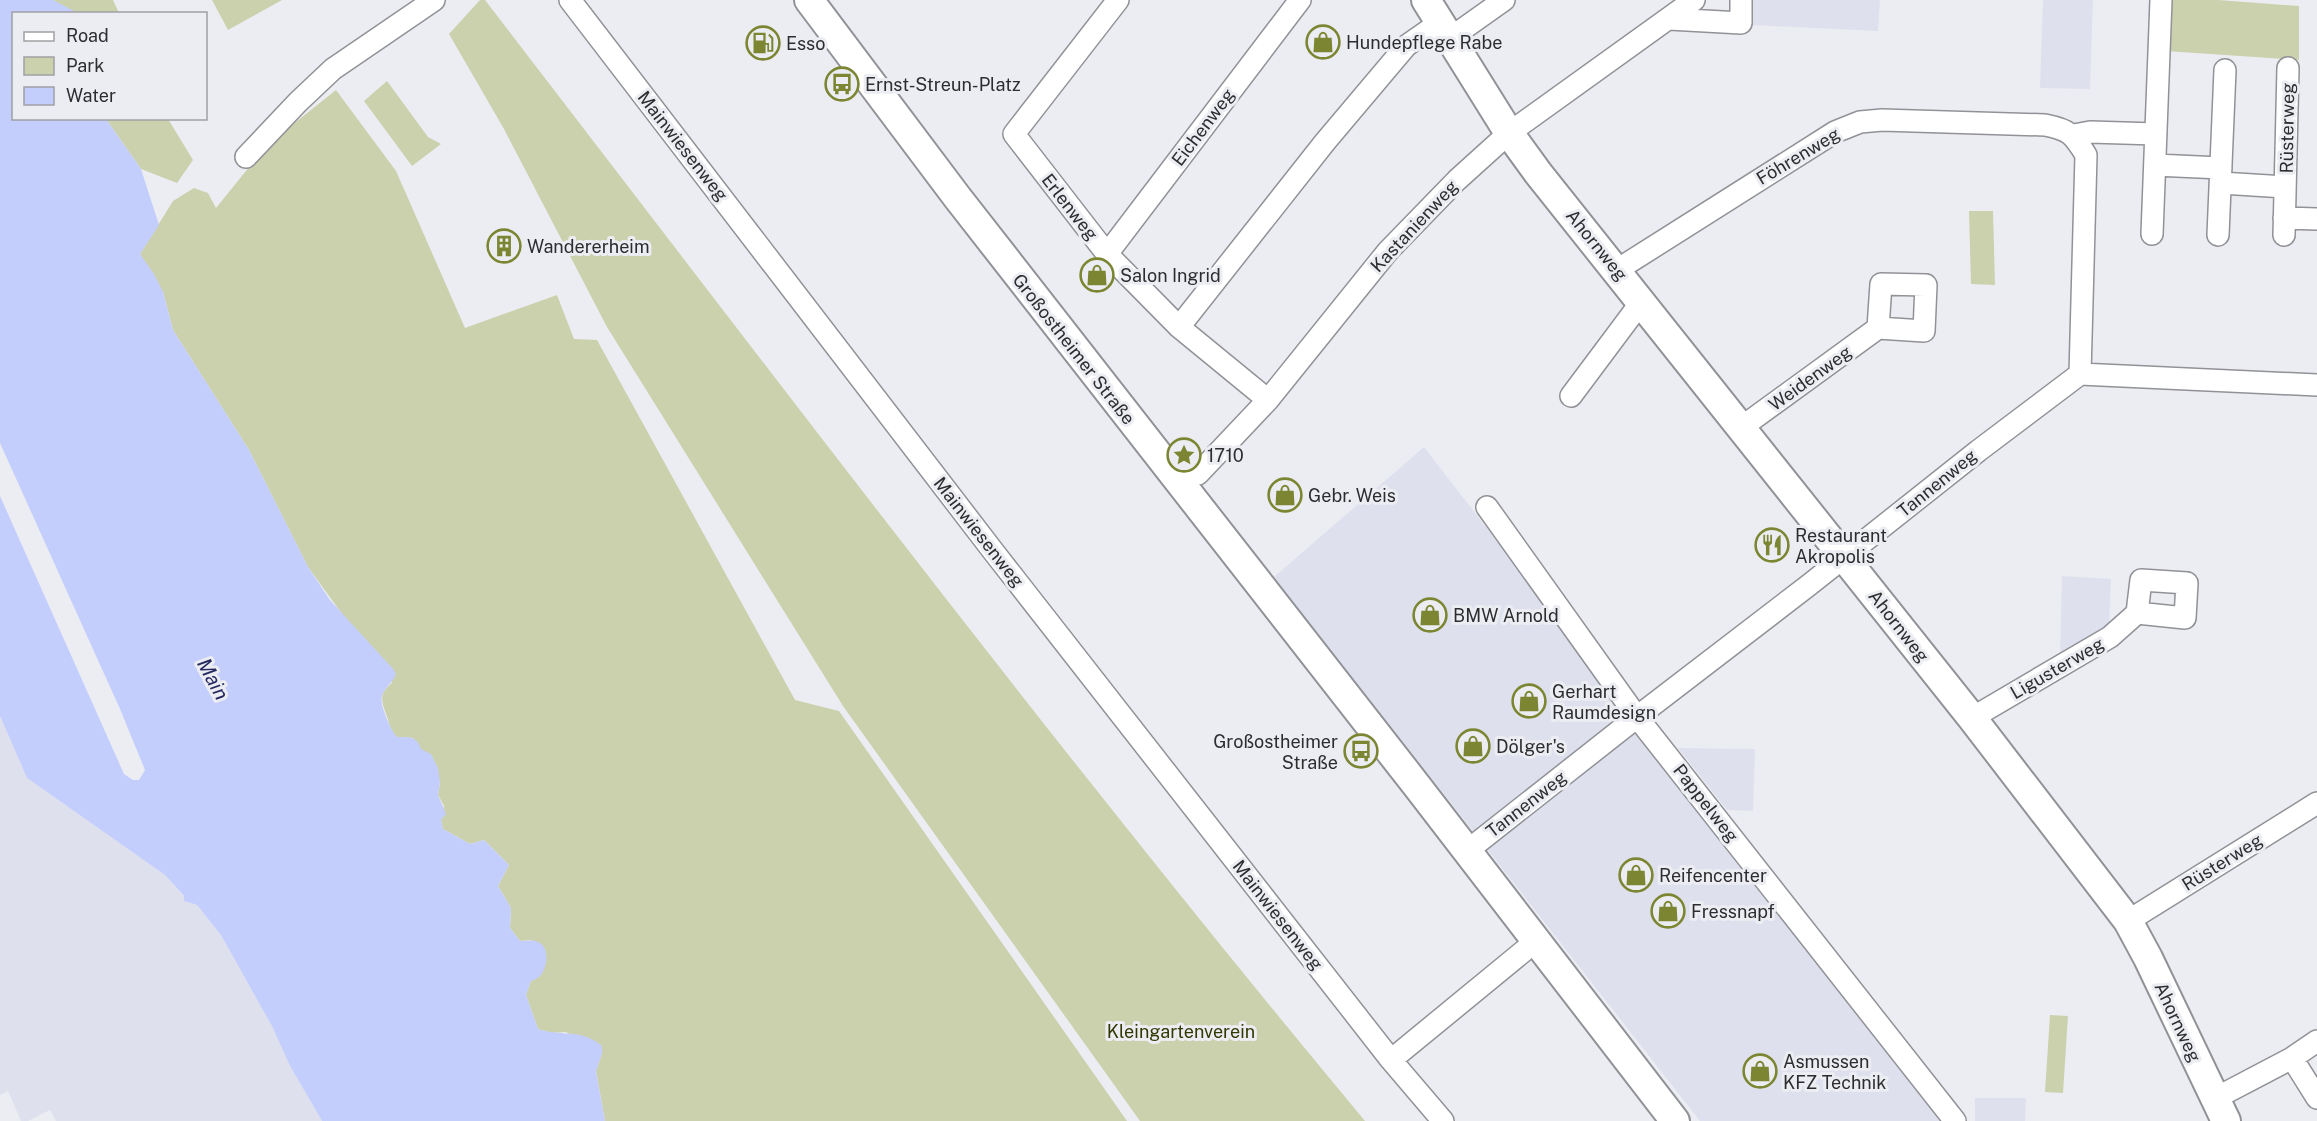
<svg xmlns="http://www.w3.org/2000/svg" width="2317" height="1121" font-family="'Public Sans',sans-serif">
<rect width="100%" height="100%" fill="#ecedf2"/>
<!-- built -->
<path fill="#dee1ed" d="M1750,0H1880L1878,31L1750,25Z
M2043,0H2093L2090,89L2040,88Z
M1424,447L1945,1121H1700L1274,577Z
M2062,576L2111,579L2109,624L2060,657Z
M0,716L27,778L165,875L184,897V901L197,905L210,921L221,935L264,1011L284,1049L290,1066L322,1121H56L50,1110L28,1121H21L8,1091L0,1095Z
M1678,748L1755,749L1753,811L1727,810Z
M1975,1098H2026L2025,1121H1975Z"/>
<!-- green -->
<path fill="#cbd1ad" d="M53,0H113L119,13H75Z
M212,0H282L228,30Z
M480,0H485C775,377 1061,756 1365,1121H1140L843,706L607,327L504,129L449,34Z
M2170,0H2218L2299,6V60L2166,51Z
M387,81L428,137L441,144L412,166L364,101Z
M336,90L396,171L465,328L557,295L574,339L597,340L795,700L839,711L1127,1121H605L596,1071L602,1053L566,1032L551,1033L538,1029L526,995L531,981L546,963L531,940L520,941L510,928L511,908L498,886L509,865L484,840L470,844L443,829L441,820L444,806L438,795L440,782L413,738L397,737C389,730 390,724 386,714C381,700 379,693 392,683L308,567L249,450L173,330L163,292L140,254L173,201L194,188L208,193L216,208L267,145Z
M106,119H168L193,160L177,183L141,169Z
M1969,211H1993L1995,285L1971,284Z
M2050,1015L2068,1016L2063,1093L2045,1092Z"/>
<!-- water -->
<path fill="#c4cefc" d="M0,0H53L74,11L75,13L14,14V118L106,119L141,169L159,225L140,254L154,274L163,292L173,330L249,450L308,567L330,600L394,670L396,675C392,683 385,687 382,696C379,704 391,731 397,737C409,737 417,736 421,749L431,754L438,768L440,782L438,795L446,814L441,820L443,829L470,844L484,840L509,865L498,886L511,908L510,928L520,941C526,941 535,939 540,943C550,949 547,969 540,976C540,977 532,981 531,981L526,995L538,1029C560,1037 582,1028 602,1046V1053L596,1072L605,1121H322L290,1066L273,1028L221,935L197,905L184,901V896L165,875L27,778L0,716V496L124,774L133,780H139L145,770L120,709L0,443Z"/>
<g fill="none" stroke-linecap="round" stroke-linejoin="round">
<defs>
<path id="street" d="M570,0L993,551L1391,1060L1443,1121
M1118,0L1014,134L1107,254L1179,327L1268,400
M1669,19L1741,23V0
M1449,39L1504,0
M2074,135L2090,132L2156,134
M246,157L298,102L333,69L434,0
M2155,165L2221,168
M2221,183L2285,187
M2284,218L2317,219
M2152,234L2161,0
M2218,235L2225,70
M2284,235L2288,68
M1107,254L1300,0
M1617,270L1835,132L1860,122L1882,120L2045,125C2070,130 2073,134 2086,155L2080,374
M1179,327L1325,142L1406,46L1439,23
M1571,396L1642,301
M1742,427L1878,328L1924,331L1926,285L1881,284L1878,328
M1198,474L1268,400L1388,251L1457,180L1509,133L1694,0
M1487,507L1637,717L1955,1121
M1972,718L2110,637L2137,613L2141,580L2187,583L2185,618L2137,613
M1467,851L1637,717L1809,585L1978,451L2080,374L2317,385
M2128,921L2317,803
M2292,1058L2317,1098
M1391,1060L1536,941
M2214,1099L2292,1058L2317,1041"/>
<path id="secondary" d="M809,0L957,197L1417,786L1675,1121
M1426,0L1509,133L1538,173L1972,718L2128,921L2148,958L2226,1121"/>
</defs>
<!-- street casing -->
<use href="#street" stroke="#919297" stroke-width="24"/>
<!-- secondary casing -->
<use href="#secondary" stroke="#919297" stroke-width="32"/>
<!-- street -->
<use href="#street" stroke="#fff" stroke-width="21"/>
<!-- secondary -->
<use href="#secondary" stroke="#fff" stroke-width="28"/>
</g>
<!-- icons -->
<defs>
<symbol id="shop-ring" viewBox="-11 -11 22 22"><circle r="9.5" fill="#ecedf2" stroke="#7c8632" stroke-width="1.5"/><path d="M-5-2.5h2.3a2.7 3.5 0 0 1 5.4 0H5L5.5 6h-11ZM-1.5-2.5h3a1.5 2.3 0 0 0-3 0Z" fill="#7c8632"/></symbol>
<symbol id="fuel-ring" viewBox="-11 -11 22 22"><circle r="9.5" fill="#ecedf2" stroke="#7c8632" stroke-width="1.5"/><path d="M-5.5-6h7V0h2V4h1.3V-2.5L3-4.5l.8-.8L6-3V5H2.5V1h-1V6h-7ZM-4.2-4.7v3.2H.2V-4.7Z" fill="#7c8632"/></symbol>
<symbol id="bus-ring" viewBox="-11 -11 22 22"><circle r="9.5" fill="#ecedf2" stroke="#7c8632" stroke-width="1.5"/><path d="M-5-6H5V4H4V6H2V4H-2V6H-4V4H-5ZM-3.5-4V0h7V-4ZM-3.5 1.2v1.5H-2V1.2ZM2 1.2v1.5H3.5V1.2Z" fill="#7c8632"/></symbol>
<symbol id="building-ring" viewBox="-11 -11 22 22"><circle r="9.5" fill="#ecedf2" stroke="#7c8632" stroke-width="1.5"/><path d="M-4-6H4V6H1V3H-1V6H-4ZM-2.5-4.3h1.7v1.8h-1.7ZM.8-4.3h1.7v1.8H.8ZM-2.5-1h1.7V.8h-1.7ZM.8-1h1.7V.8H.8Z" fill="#7c8632"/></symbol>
<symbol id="sight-ring" viewBox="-11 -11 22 22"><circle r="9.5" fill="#ecedf2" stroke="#7c8632" stroke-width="1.5"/><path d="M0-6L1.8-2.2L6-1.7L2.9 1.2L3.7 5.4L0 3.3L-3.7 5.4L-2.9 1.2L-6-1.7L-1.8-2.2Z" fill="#7c8632"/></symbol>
<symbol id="restaurant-ring" viewBox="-11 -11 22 22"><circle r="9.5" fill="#ecedf2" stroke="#7c8632" stroke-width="1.5"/><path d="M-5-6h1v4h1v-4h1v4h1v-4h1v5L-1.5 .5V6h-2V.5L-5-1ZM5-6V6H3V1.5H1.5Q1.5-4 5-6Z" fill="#7c8632"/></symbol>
</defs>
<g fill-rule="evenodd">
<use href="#shop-ring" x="1304" y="23" width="38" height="38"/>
<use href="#fuel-ring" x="744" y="24" width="38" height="38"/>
<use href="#bus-ring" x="823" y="65" width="38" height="38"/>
<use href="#building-ring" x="485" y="227" width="38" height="38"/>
<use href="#shop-ring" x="1078" y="256" width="38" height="38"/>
<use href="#sight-ring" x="1165" y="436" width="38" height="38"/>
<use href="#shop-ring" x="1266" y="476" width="38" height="38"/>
<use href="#restaurant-ring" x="1753" y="526" width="38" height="38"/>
<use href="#shop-ring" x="1411" y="596" width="38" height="38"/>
<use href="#shop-ring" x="1510" y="682" width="38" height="38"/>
<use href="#shop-ring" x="1454" y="727" width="38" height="38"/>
<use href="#bus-ring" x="1342" y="732" width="38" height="38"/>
<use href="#shop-ring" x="1617" y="856" width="38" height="38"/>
<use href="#shop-ring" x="1649" y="892" width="38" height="38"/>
<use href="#shop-ring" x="1741" y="1052" width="38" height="38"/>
</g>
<g text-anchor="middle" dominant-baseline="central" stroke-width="6" stroke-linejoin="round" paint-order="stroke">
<!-- poi labels -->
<g font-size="18" fill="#2d2d2f" stroke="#ecedf2" text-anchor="start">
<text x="1346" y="42">Hundepflege Rabe</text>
<text x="786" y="43">Esso</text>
<text x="865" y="84">Ernst-Streun-Platz</text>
<text x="527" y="246">Wandererheim</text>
<text x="1120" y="275">Salon Ingrid</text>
<text x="1207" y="455">1710</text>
<text x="1308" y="495">Gebr. Weis</text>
<text x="1795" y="535">Restaurant<tspan x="1795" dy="21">Akropolis</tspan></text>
<text x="1453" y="615">BMW Arnold</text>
<text x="1552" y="691">Gerhart<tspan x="1552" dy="21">Raumdesign</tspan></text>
<text x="1338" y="741" text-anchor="end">Großostheimer<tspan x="1338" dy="21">Straße</tspan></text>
<text x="1496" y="746">Dölger's</text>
<text x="1659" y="875">Reifencenter</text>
<text x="1691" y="911">Fressnapf</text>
<text x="1783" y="1061">Asmussen<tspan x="1783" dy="21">KFZ Technik</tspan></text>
</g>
<!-- street labels -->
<g font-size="18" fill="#2d2d2f" stroke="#ecedf2">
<text transform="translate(1203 127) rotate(-53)">Eichenweg</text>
<text transform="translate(2287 128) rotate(-89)">Rüsterweg</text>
<text transform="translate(683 146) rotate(52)">Mainwiesenweg</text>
<text transform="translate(1798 156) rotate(-31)">Föhrenweg</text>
<text transform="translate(1070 207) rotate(52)">Erlenweg</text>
<text transform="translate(1414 226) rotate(-47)">Kastanienweg</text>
<text transform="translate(1597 245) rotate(51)">Ahornweg</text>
<text transform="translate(1074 349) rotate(52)">Großostheimer Straße</text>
<text transform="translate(1810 378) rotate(-36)">Weidenweg</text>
<text transform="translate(1937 483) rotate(-39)">Tannenweg</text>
<text transform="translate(979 532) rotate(52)">Mainwiesenweg</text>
<text transform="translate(1899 626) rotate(52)">Ahornweg</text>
<text transform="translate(2057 668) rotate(-30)">Ligusterweg</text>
<text transform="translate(1706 803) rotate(52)">Pappelweg</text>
<text transform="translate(1526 804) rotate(-38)">Tannenweg</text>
<text transform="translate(2222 862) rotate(-32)">Rüsterweg</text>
<text transform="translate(1278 915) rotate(52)">Mainwiesenweg</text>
<text transform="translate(2178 1022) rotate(65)">Ahornweg</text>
</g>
<!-- park labels -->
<g font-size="18" fill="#333800" stroke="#ecedf2">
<text x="1181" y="1031">Kleingartenverein</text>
</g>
<!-- water labels -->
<g font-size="20" font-style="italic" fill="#252b61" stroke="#ecedf2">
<text transform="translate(213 679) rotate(62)">Main</text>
</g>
</g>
<!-- legend -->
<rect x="12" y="12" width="195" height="108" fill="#ecedf2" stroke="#a0a0a4" stroke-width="1.5"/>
<rect x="24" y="32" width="30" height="9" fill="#ffffff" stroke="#a0a0a4" stroke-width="1.5"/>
<text x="66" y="42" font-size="18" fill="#2d2d2f">Road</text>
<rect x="24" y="57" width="30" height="18" fill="#cbd1ad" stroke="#a0a0a4" stroke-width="1.5"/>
<text x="66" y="72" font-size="18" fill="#2d2d2f">Park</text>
<rect x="24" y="87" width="30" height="18" fill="#c4cefc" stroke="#a0a0a4" stroke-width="1.5"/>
<text x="66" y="102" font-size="18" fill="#2d2d2f">Water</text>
</svg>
